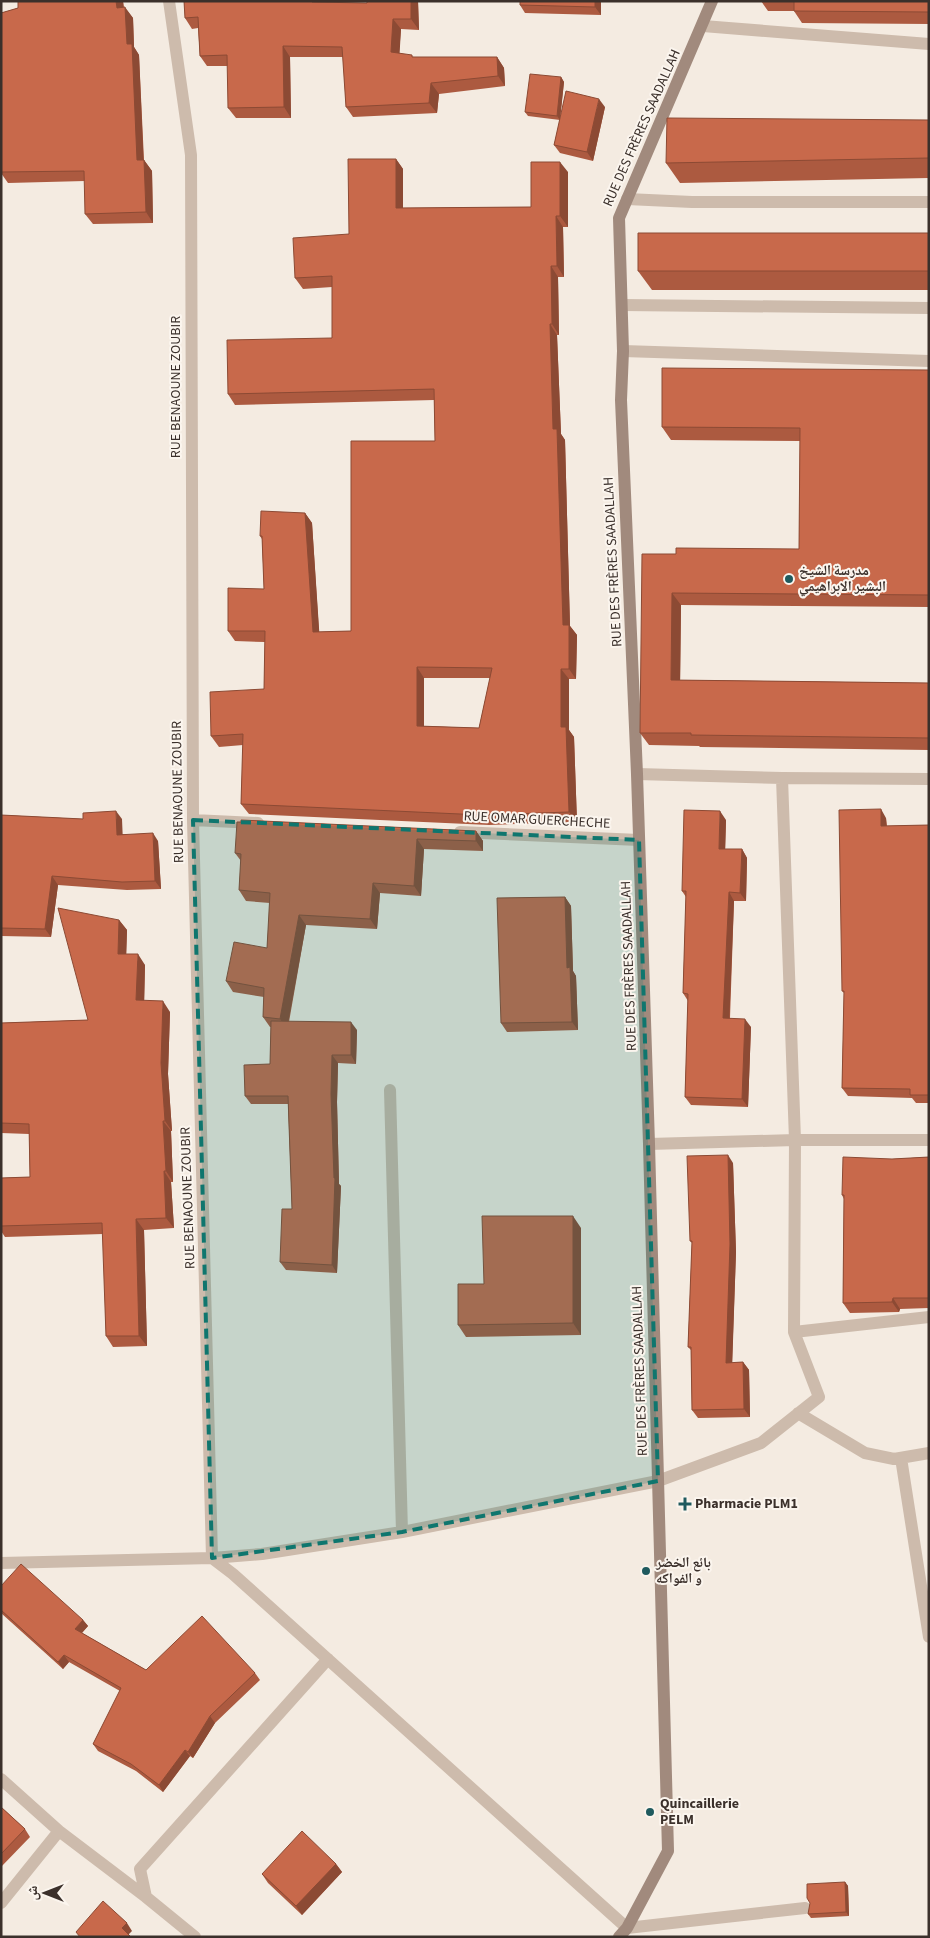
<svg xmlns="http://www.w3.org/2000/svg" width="930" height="1938" font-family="'Source Sans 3','Noto Naskh Arabic',sans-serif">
<rect width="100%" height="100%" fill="#f4ebe1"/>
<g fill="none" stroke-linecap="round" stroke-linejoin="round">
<!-- street -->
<path stroke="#cdbbac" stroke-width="12" d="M169,1L191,155L193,820L212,1558L233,1574L627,1928L805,1908
M703,26L929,44
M627,199L692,202H929
M622,305L929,308
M623,351L929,361
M637,774L782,778L929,779
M782,778L795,1140L794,1332
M193,820L258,823
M460,832L639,840
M390,1090L402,1532
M649,1144L795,1140H929
M798,1413L865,1453L894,1459L929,1453
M901,1458L929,1637
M1,1563L212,1558L262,1554L402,1532L658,1481L761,1443L819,1397L794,1332L929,1317
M1,1779L59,1831L146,1897
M1,1903L59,1831
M195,1937L146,1897L140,1869L328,1659"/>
<!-- secondary -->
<path stroke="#a18a7d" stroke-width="12" d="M619,1937L627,1928L668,1851L649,1144L637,774L621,400L623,351L619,218L712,1"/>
</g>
<!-- wall -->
<path fill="#ac5a40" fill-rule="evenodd" d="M18,1H123L124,7L133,18L134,47L139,55L144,160L152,171L153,223L93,224L85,214V181L8,183L1,173V13L18,8Z
M184,1H319V2L367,3L418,1L419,30L401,29L399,53L414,57H497L504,68L505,86L439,94L437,113L353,117L346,107L343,57H290L291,118H236L228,108V66H207L200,56L198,28L192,29L185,18Z
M520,1H601V15L525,13L520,5Z
M761,1H929V24L802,23L794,11H768Z
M561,77L564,82L560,118L605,107L593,161L560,153L554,145L560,120L528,116L525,112Z
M929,120V178L680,183L666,163Z
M396,159L403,169V208L531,207L568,172V227H563L564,277H558L559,335H557L561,434L565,440L570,626L577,635L576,679H569V730L574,737L577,822L489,825L249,814L241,804L243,745L219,747L211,736L264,689L265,642L235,641L228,631L264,589L262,539L260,536L305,513L312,523L319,632L351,631L435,441L434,400L235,405L228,394L332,338V287L303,289L295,278L349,234ZM424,678H490L479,728L424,726Z
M929,233V290H652L638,271Z
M929,370V607L681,605L680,680L929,683V750L700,747L699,746L649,745L640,733L676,554L799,549L800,441L671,440L662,427Z
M1,815L83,819H122V834L158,841L161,889L127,890L58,885L51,937L1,936Z
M886,818L887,826L929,825V1103H916L912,1098L848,1096L842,1088L844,993L842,991Z
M726,820L725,849H742L747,858L746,901H734L730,1018L751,1027L748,1107L691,1105L685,1097L688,1001L683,993L686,897L682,891Z
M476,831L483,841V851L424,849L421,896L380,893L377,929L306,925L289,1022L357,1030L356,1064L338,1063L337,1102L339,1184L341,1186L337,1273L286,1270L280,1262L292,1209L288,1104H251L245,1096L270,1064L271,1027H270L263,1017L264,997L233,992L226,981L267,948L270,903L246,901L239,890L241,861L235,853Z
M565,897L571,906L573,971L576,976L578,1030L507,1032L501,1023Z
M119,920L127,930L126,954L145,965L144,1001L170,1012L168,1074L172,1131H171L173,1182H171L174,1228L144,1230L147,1346L113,1347L106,1336L103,1234L5,1237L1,1231V1178L30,1177L29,1134L1,1133V1023L88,1020Z
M929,1157V1308L900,1309L899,1312L850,1313L843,1303L844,1199L842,1195L892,1159Z
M733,1163L736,1252L732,1363L743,1362L749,1370L750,1417L698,1418L692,1410L691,1350L688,1347L692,1243L690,1241Z
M581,1228V1335L466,1337L458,1325L484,1284Z
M1,1586L83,1620L88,1626L82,1633L146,1670L255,1673L260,1680L215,1723L193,1758L190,1756L163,1792L136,1771L98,1751L93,1744L120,1691L69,1662L63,1669L1,1613Z
M1,1807L25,1829L30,1837L1,1867Z
M336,1864L342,1872L302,1915L268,1883L262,1874Z
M845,1882L848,1886L849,1916L811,1918L808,1914Z"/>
<!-- shaded-wall -->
<path fill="#8c4a34" d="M116,1H123L124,18L117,8Z
M411,1H418L419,30L411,19Z
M595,1H601V15L595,7Z
M125,7L133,18L134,47L139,55L144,171L137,160L127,44Z
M393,19L401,29L399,63L391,52Z
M283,46L290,57L291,118L284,107Z
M497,57L504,68L505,86L498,76Z
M561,77L564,82L560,120L557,116Z
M431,83L439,94L437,113L429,103Z
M599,99L605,107L593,161L587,152Z
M396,159L403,169V219L396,208Z
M144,160L152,171L153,223L146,212Z
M560,162L568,172V227L560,216Z
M556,216L563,227L564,277L557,266Z
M551,266L558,277L559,335L552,324Z
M550,324L557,335L561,434L565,440L570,626L577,635L576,679L569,669L563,625L553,429Z
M305,513L312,523L320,643L313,632Z
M672,593L681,605L680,693L671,680Z
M417,667L424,678V737L417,726Z
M561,669L569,679V730L574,737L577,822L569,812L561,727Z
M881,809L886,818L887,835L881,826Z
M116,811L122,819L123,843L117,835Z
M720,811L726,820L725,857L719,849Z
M476,831L483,841V851L476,841Z
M153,833L158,841L161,889L155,881Z
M417,839L424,849L421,896L414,886Z
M742,849L747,858L746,901L740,893Z
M52,876L58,885L51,937L45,929Z
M373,883L380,893L377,929L370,919Z
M729,892L734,901L729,1027L723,1018Z
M565,897L571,906L573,971L576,976L578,1030L572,1022L567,968Z
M299,915L306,925L287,1029L280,1019Z
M119,920L127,930L126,965L118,954Z
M138,954L145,965L144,1011L136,1000Z
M163,1001L170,1012L168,1074L172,1131L165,1121L161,1063Z
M745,1019L751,1027L748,1107L742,1099Z
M351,1022L357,1030L356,1064L351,1055Z
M332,1055L338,1063L337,1102L339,1184L341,1186L337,1273L332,1265L334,1178L331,1094Z
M163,1121L171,1131L173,1182L166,1171Z
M728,1155L733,1163L736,1252L732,1371L726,1363Z
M164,1171L171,1182L174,1228L166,1218Z
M573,1216L581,1228V1335L573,1323Z
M136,1219L144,1230L147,1346L139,1336Z
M893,1298L900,1309L899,1312L892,1302Z
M743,1362L749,1370L750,1417L744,1409Z
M83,1620L88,1626L79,1636L75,1629Z
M64,1655L69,1662L63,1669L58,1662Z
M210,1716L215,1723L193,1758L188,1752Z
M185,1750L190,1756L163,1792L159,1785Z
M336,1864L342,1872L302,1915L296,1906Z
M845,1882L848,1886L849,1916L846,1912Z
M127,1923L132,1931L127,1936L122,1928Z"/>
<!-- building -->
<path fill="#c8694b" stroke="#8c4a34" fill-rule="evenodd" d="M18,1H116L117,8L125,7L127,44H132L137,160H144L146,212L85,214L84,171L1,172V13L18,8Z
M184,1H312V2L367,3V1H411V19H393L391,52L412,55V57H497L498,76L431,83L429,103L346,107L342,47L283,46L284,107L228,108L227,55L200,56L198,17L185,18Z
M520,1H595V7L520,5Z
M794,1H929V12L794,11Z
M530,74L561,77L557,116L525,112Z
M566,91L599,99L587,152L554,145Z
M667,118L929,120V158L666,163Z
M348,159H396V208L531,207V162H560V216H556L557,266H551L552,324H550L553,429H557L563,625H569V669H561V727H566L569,812L482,815L241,804L243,734L211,736L210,692L264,689L265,631H228V588L264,589L262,536H260L261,511L305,513L313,632L351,631V441H435L434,389L228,394L227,340L332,338V276L295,278L293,238L349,234ZM417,667L492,668L479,728L417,726Z
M638,233H929V271H638Z
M662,368L929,370V595L672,593L671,680L929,683V738L691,735V733H640L642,554H676V548L799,549L800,428L662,427Z
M881,809V826L929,825V1095H910V1089L842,1088L844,991H842L839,810Z
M684,810L720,811L719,849H742L740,893L729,892L723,1018L745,1019L742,1099L685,1097L688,994L683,993L686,891H682Z
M116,811L117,835L153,833L155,881L122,882L52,876L45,929L1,928V815L83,819V813Z
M241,820L476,831V841L417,839L414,886L373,883L370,919L299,915L280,1019L263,1017L264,988L226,981L234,942L267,948L270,893L239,890L241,854L235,853L237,822H241Z
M565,897L567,968L570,967L572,1022L501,1023L497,898Z
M58,908L119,920L118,954H138L136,1000L163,1001L161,1063L165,1121H163L166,1171H164L166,1218L136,1219L139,1336H106L102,1223L1,1226V1178L30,1177L29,1124L1,1123V1023L88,1020Z
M271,1021L351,1022V1055H332L331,1094L334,1178H335L332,1265L280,1262L282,1209H292L288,1096H245L244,1065L270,1064Z
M728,1155L730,1244L726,1363L743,1362L744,1409L692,1410L691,1347H688L692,1241H690L687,1156Z
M843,1157L892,1159L929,1157V1298H893L892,1302L843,1303L844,1195H842Z
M482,1216H573V1323L458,1325V1284H484Z
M21,1564L83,1620L75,1629L146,1670L202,1616L255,1673L210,1716L188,1752L185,1750L159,1785L131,1764L93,1744L121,1688L64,1655L58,1662L1,1610V1586Z
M1,1807L25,1829L1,1854Z
M302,1831L336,1864L296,1906L262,1874Z
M845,1882L846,1912L808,1914L810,1903L807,1898V1884Z
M103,1901L127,1923L122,1928L131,1937H80L76,1932Z"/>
<!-- marked area -->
<path fill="#0f766e" fill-opacity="0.2" stroke="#0f766e" stroke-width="4" stroke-dasharray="10 6" stroke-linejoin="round" d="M193,820L639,840L658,1481L402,1532L212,1558Z"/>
<!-- markers -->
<g fill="#1f5a5e" stroke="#fbf5ee" stroke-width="2">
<circle cx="789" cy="579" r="5"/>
<path d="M682.5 1496.5h5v5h5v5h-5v5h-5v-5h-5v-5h5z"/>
<circle cx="646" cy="1571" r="5"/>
<circle cx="650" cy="1812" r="5"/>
</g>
<g text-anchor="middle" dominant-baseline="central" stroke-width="4" stroke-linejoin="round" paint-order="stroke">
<!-- street labels -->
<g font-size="14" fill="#3b302b" stroke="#fbf5ee">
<text transform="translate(642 128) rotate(-66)">RUE DES FRÈRES SAADALLAH</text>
<text transform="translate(176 387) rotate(-90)">RUE BENAOUNE ZOUBIR</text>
<text transform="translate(613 562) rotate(-93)">RUE DES FRÈRES SAADALLAH</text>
<text transform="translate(178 792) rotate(-91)">RUE BENAOUNE ZOUBIR</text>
<text transform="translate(537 820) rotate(3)">RUE OMAR GUERCHECHE</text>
<text transform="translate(629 966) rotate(-92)">RUE DES FRÈRES SAADALLAH</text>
<text transform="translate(188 1198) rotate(-92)">RUE BENAOUNE ZOUBIR</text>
<text transform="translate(640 1371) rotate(-92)">RUE DES FRÈRES SAADALLAH</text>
</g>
<!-- poi labels -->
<g font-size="14" font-weight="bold" fill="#3b302b" stroke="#fbf5ee" text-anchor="start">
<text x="799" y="571">مدرسة الشيخ<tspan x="799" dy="16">البشير الابراهيمي</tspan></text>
<text x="695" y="1504">Pharmacie PLM1</text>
<text x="656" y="1563">بائع الخضر<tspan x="656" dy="16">و الفواكه</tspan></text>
<text x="660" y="1804">Quincaillerie<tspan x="660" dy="16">PELM</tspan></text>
</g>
</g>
<!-- border -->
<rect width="930" height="1938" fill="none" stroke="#3b302b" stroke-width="5"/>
<!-- north arrow -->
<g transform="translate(45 1893) rotate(270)" stroke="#fbf5ee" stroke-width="4" paint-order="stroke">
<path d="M0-4L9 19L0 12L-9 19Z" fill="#3b302b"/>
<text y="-8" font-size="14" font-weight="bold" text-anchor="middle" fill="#3b302b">ش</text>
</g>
</svg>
